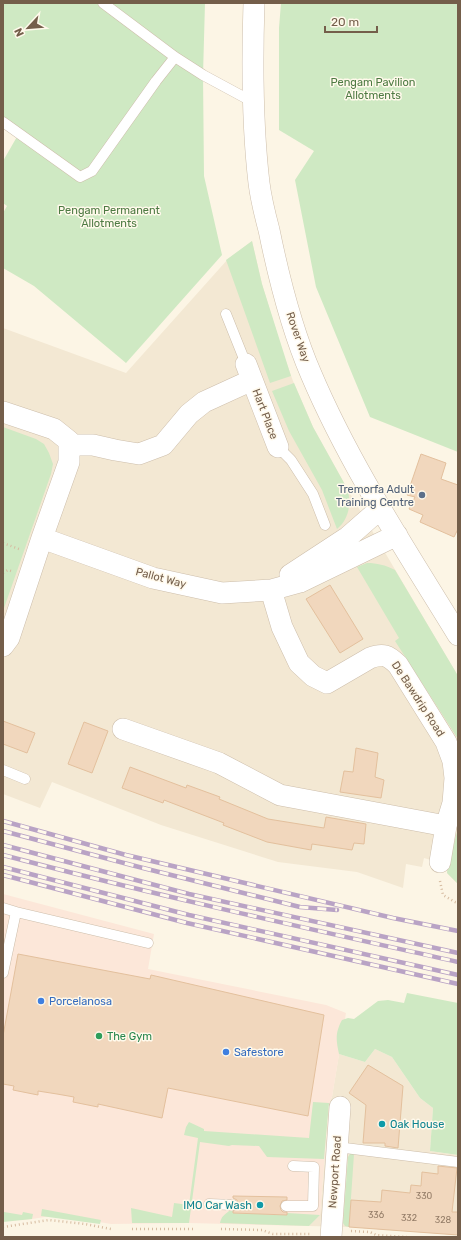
<svg xmlns="http://www.w3.org/2000/svg" width="461" height="1240" font-family="Rubik,sans-serif">
<rect width="100%" height="100%" fill="#fcf5e5"/>
<!-- residential -->
<path fill="#f3e8d3" d="M252,241L262,284L283,353L293,381L313,427L348,490L458,676V884L447,873V865L424,858L422,867L406,864L403,888L357,872L278,862L161,825L52,782L40,808L3,794V328L126,373L228,259Z
M375,1049L392,1057L420,1098L433,1108L430,1151L458,1155V1235L349,1227L309,1226L320,1215L329,1103L332,1097L339,1054L365,1062Z"/>
<!-- commercial -->
<path fill="#fce7d9" d="M3,894L154,934L148,969L326,1005L346,1013L332,1097L329,1103L320,1215L309,1226L189,1223L111,1224L57,1215L32,1219L3,1221Z"/>
<!-- green -->
<path fill="#cfe9c3" d="M3,3H205L203,75L204,176L222,255L126,363L34,286L3,268V213L7,206L3,203V161L18,135L3,124Z
M281,3H458V452L370,417L316,287L295,180L314,151L279,130V28Z
M252,241L262,284L291,376L270,383L226,260Z
M294,383L313,427L348,490C351,505 349,519 337,529L322,490L289,431L272,391Z
M3,427L36,439L44,444L49,453L53,464L51,474L3,611Z
M367,563C377,563 385,565 395,570L454,669L458,676V739L395,641L399,638L357,567Z
M458,829V884L447,873L448,865Z
M407,993L458,1003V1155L430,1151L433,1108L420,1098L392,1057L375,1049L365,1062L339,1054C336,1040 335,1033 342,1020L348,1018L354,1019L378,1001L388,1000L404,1003Z
M313,1102L329,1103L324,1159L267,1157L259,1146L232,1145L229,1146L200,1142L189,1223H132L131,1208L172,1217L174,1203L189,1205L198,1138L184,1135L186,1127L189,1122L204,1129V1131L309,1138Z
M350,1154H354L349,1227L345,1226L343,1223L348,1157Z
M42,1209L101,1220L100,1224L41,1216Z
M229,1211H233V1213L286,1215L287,1213L320,1215L309,1226L220,1223C221,1217 224,1215 229,1211Z
M4,1212L22,1215L23,1212L33,1214L32,1219L3,1222Z"/>
<!-- building -->
<path fill="#f1d7bd" stroke="#e3c09d" d="M421,454L446,463L441,479L458,485V529L454,537L420,522L423,515L409,509L415,497L407,495Z
M330,585L363,639L340,653L306,599Z
M3,721L35,733L27,753L3,744Z
M84,722L108,731L92,773L68,764Z
M356,748L378,753L375,777L384,780L381,798L340,792L344,771L353,772Z
M130,767L186,788L187,785L220,797L219,799L268,819L324,828L326,817L366,824L364,844L354,843L352,850L312,844L311,850L267,842L223,825L224,823L164,800L163,803L122,788Z
M18,954L150,979L151,975L324,1015L308,1116L168,1088L162,1118L98,1104V1107L73,1102L74,1097L57,1094L38,1091V1095L13,1090L14,1086L3,1084V1036Z
M368,1065L403,1086L398,1148L385,1146V1143H363L366,1105L349,1093Z
M438,1166L457,1168L452,1212H458V1235L349,1227L351,1200L381,1202L382,1190L410,1193L411,1185L421,1186L422,1172L438,1174Z
M233,1196L287,1197V1200L282,1201L280,1206L281,1210L283,1212H287V1215L233,1213V1211L238,1209L239,1205L237,1200L233,1198Z"/>
<g fill="none" stroke-linecap="round" stroke-linejoin="round">
<defs>
<path id="lane" d="M103,3L175,57L203,75L253,102
M3,122L80,177L92,171L156,81L175,57
M226,314L246,364
M278,447L291,460L313,494L325,525
M3,770L25,779
M3,908L16,912L3,973
M16,912L148,943
M337,1147L458,1162
M209,1204L233,1205
M286,1206H313L314,1167L293,1166"/>
<path id="street" d="M254,3C252,63 252,123 259,183C261,199 265,215 269,230C279,279 291,328 311,374C350,466 406,550 458,635
M246,364L278,447
M3,412L54,429L69,441V462L42,538L9,638L3,646
M69,445H93L115,450L139,454L163,445L189,414L204,402L252,380
M42,538L153,578L222,593L271,590L300,582L397,535
M290,575L348,537L381,508
M271,590L282,627L299,663L313,676L327,683L370,658C383,653 388,655 398,665L446,742L453,761L455,778L453,803L446,826L440,862
M123,729L219,763L280,795L446,826
M331,1237L340,1107"/>
</defs>
<!-- lane casing -->
<use href="#lane" stroke="#cdbeab" stroke-width="11"/>
<!-- street casing -->
<use href="#street" stroke="#cdbeab" stroke-width="22"/>
<!-- path -->
<path stroke="#d6bba0" stroke-width="2.5" stroke-dasharray="1 3" stroke-linecap="butt" d="M3,543L19,549
M3,573L8,570L11,571
M440,881L443,895L455,902L458,903
M3,1227L49,1220L85,1224L111,1229
M132,1229H193
M221,1229L262,1230L273,1234H312
M351,1231L370,1232L376,1235L407,1237"/>
<!-- lane -->
<use href="#lane" stroke="#fff" stroke-width="10"/>
<!-- street -->
<use href="#street" stroke="#fff" stroke-width="21"/>
<defs>
<path id="rail" d="M3,821L126,855L393,918L458,931
M3,831L139,867L300,907L337,910
M3,845L189,894L458,953
M3,855C154,895 306,928 458,962
M3,867L189,915L458,975
M3,875L187,923L458,984"/>
</defs>
<!-- rail casing -->
<use href="#rail" stroke="#b9a3c5" stroke-width="4.5"/>
<!-- rail -->
<use href="#rail" stroke="#fff9eb" stroke-width="3" stroke-dasharray="9" stroke-linecap="butt"/>
</g>
<!-- markers -->
<circle fill="#5c6f8a" stroke="#fff9eb" stroke-width="1.5" cx="422" cy="495" r="4"/>
<g fill="#3f7fe0" stroke="#fff9eb" stroke-width="1.5">
<circle cx="41" cy="1001" r="4"/>
<circle cx="226" cy="1052" r="4"/>
</g>
<circle fill="#2e9e5b" stroke="#fff9eb" stroke-width="1.5" cx="99" cy="1036" r="4"/>
<g fill="#0f9aa8" stroke="#fff9eb" stroke-width="1.5">
<circle cx="382" cy="1124" r="4"/>
<circle cx="260" cy="1205" r="4"/>
</g>
<g text-anchor="middle" dominant-baseline="central" stroke-width="3" stroke-linejoin="round" paint-order="stroke">
<!-- number labels -->
<g font-size="9" fill="#937c67">
<text x="424" y="1196">330</text>
<text x="376" y="1215">336</text>
<text x="409" y="1218">332</text>
<text x="443" y="1220">328</text>
</g>
<!-- park labels -->
<g font-size="11" fill="#4d7a42" stroke="#fff9eb">
<text x="373" y="82">Pengam Pavilion<tspan x="373" dy="13">Allotments</tspan></text>
<text x="109" y="210">Pengam Permanent<tspan x="109" dy="13">Allotments</tspan></text>
</g>
<!-- street labels -->
<g font-size="11" fill="#745e4a" stroke="#fff9eb">
<text transform="translate(298 337) rotate(71)">Rover Way</text>
<text transform="translate(265 414) rotate(69)">Hart Place</text>
<text transform="translate(161 578) rotate(15)">Pallot Way</text>
<text transform="translate(418 699) rotate(57)">De Bawdrip Road</text>
<text transform="translate(335 1172) rotate(-86)">Newport Road</text>
</g>
<!-- service labels -->
<g font-size="11" fill="#4e5e75" stroke="#fff9eb" text-anchor="end">
<text x="414" y="489">Tremorfa Adult<tspan x="414" dy="13">Training Centre</tspan></text>
</g>
<!-- shop labels -->
<g font-size="11" fill="#366cbe" stroke="#fff9eb" text-anchor="start">
<text x="49" y="1001">Porcelanosa</text>
<text x="234" y="1052">Safestore</text>
</g>
<!-- leisure labels -->
<g font-size="11" fill="#27864d" stroke="#fff9eb" text-anchor="start">
<text x="107" y="1036">The Gym</text>
</g>
<!-- culture labels -->
<g font-size="11" fill="#0d838f" stroke="#fff9eb" text-anchor="start">
<text x="390" y="1124">Oak House</text>
<text x="252" y="1205" text-anchor="end">IMO Car Wash</text>
</g>
</g>
<!-- border -->
<rect width="461" height="1240" fill="none" stroke="#745e4a" stroke-width="8"/>
<!-- north arrow -->
<g transform="translate(28 28) rotate(244)" stroke="#fff9eb" stroke-width="3" paint-order="stroke">
<path d="M0-3L7 15L0 10L-7 15Z" fill="#745e4a"/>
<text y="-6" font-size="11" font-weight="bold" text-anchor="middle" fill="#745e4a">N</text>
</g>
<!-- scale -->
<path d="M325 26v6h52v-6" fill="none" stroke="#745e4a" stroke-width="2"/>
<text x="331" y="26" font-size="12" fill="#745e4a" stroke="#fff9eb" stroke-width="3" paint-order="stroke">20 m</text>
</svg>
